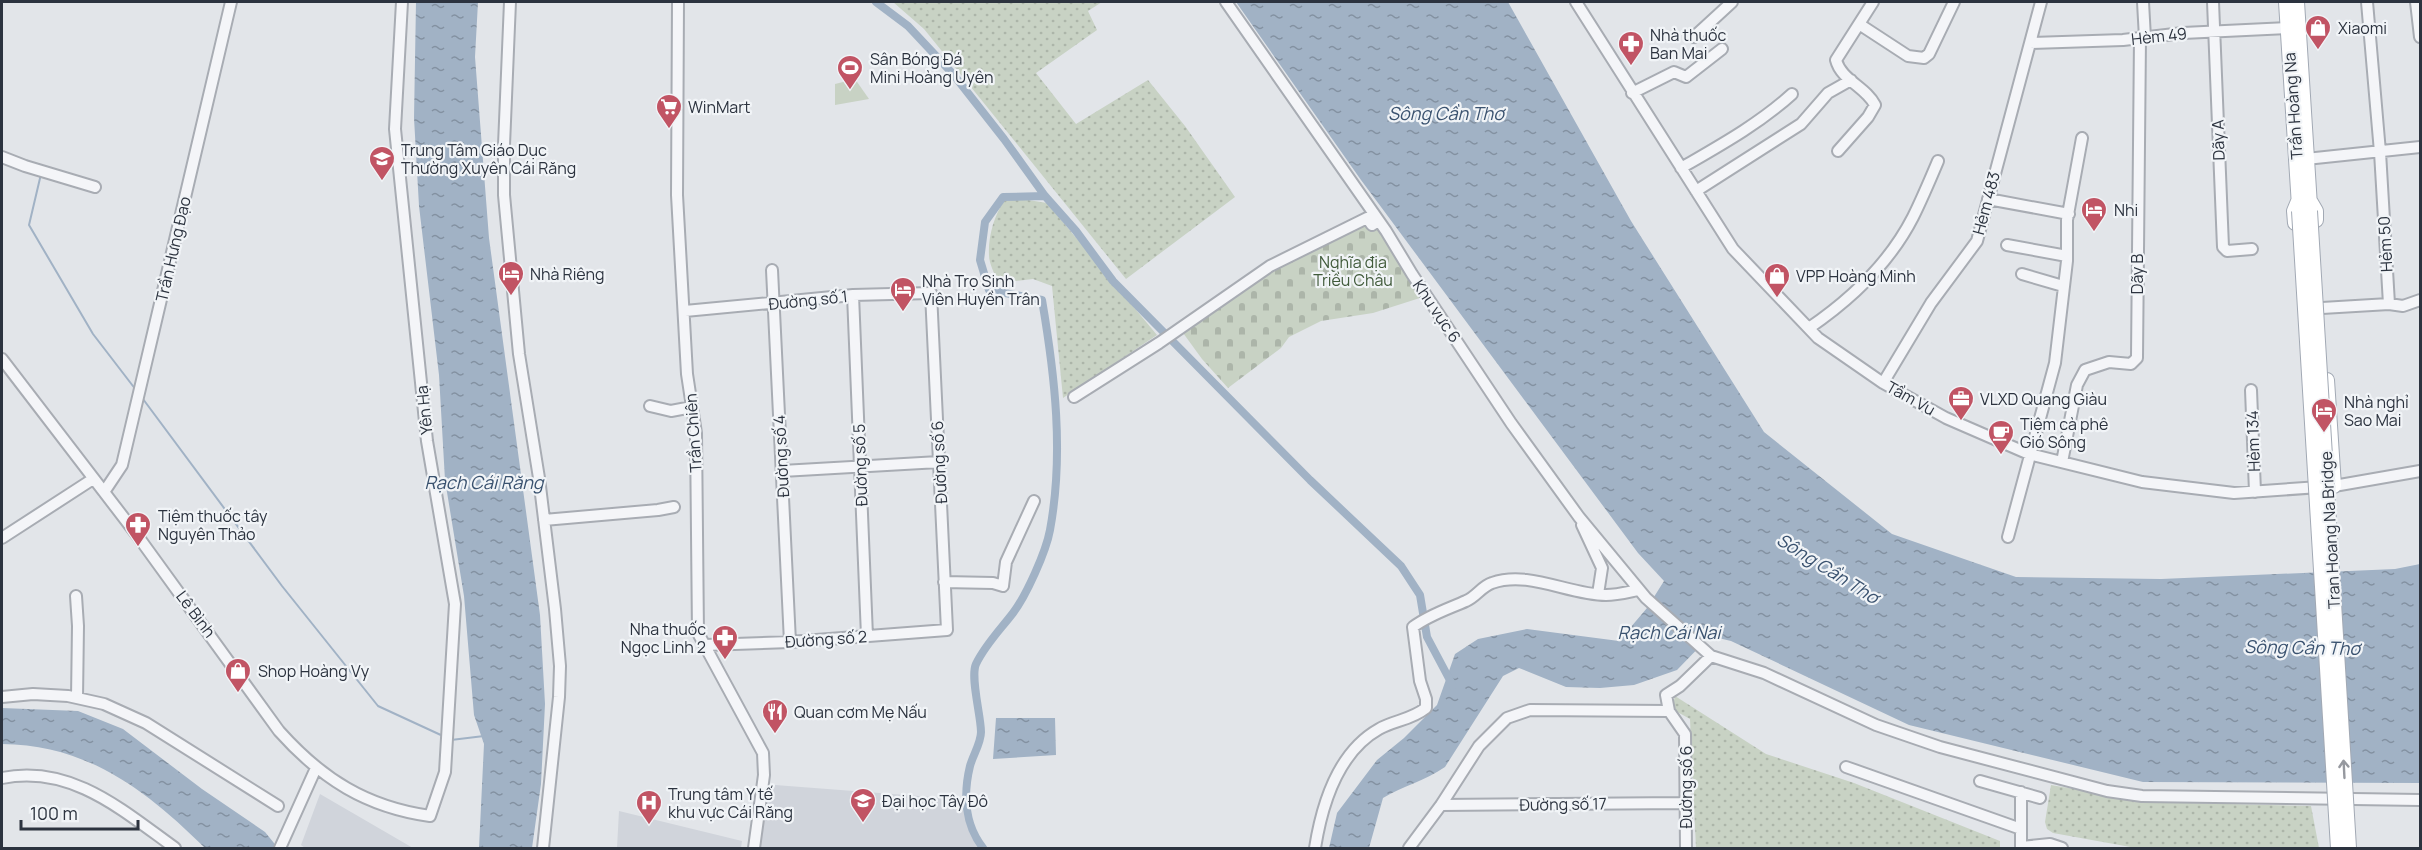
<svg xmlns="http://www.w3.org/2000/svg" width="2422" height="850" font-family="Manrope,sans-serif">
<defs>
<pattern id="grass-dots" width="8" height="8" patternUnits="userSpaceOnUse" patternTransform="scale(1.5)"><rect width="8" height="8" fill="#c8d2c4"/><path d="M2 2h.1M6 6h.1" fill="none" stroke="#acb5a9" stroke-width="1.8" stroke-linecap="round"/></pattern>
<pattern id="cemetery-stones" width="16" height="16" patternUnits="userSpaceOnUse" patternTransform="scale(1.5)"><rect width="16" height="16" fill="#c8d2c4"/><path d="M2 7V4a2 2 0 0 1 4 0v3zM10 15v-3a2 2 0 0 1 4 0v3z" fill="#acb5a9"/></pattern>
<pattern id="water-ripples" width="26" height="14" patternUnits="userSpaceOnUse" patternTransform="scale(1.5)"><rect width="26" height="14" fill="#a1b2c5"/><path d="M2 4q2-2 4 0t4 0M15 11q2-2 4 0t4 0" fill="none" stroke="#8391a1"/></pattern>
</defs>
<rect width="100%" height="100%" fill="#e2e5e9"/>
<!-- built -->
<path fill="#d0d4db" d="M762,784L958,799L981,848H754Z
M320,794L413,848H305L301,845Z
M619,811L742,841L741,848H617Z"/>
<!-- grass -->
<path fill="url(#grass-dots)" d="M893,2H1102L1088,11L1097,30L1036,73L1076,124L1148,80L1185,126L1235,197L1126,279L924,29Z
M1022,199L1047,203L1157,335L1063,398L1052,286L1033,279L998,283C995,274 989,264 989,255C988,237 994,216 1004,201Z
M1675,696L1766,754L1854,783L2000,841V848H1696L1690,719L1672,709Z
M2051,785L2148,802L2311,806L2319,848H2136L2053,833L2047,829L2045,822Z"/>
<!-- cemetery -->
<path fill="url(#cemetery-stones)" d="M1368,214L1423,297L1373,313L1321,321L1289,337L1281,348L1228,388L1202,359L1178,326Z"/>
<!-- pitch -->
<path fill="#c8d2c4" d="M855,79L869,99L835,105V84Z"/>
<!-- water -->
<path fill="url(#water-ripples)" d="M416,2H478L475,57L489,238L540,615L545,704L541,784L532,848H479L484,744L474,715L464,596L445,480L439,375L419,206L414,118Z
M1236,2H1508L1631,221L1764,432L1892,534L2016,577L2161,579L2395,569L2420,564V783L2143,782L1909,725L1731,641L1710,636L1677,670L1634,685L1600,688L1566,687L1519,668L1503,676L1445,767C1425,781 1403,786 1383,798L1369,848H1329L1337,813L1377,760L1404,738L1437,705L1455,654L1478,639L1527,629L1619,641L1647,608L1664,581L1638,553L1361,180Z
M2,708L78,711L123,729L202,789L265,832L278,848H205C146,790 88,745 2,744Z
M996,718H1055L1056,755L993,759Z"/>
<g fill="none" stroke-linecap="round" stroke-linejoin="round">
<!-- stream -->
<path stroke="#a1b2c5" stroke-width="2" d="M41,174L29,225L93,334L136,390
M143,399L282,586L378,706L443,736
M451,740L484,736"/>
<!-- canal -->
<path stroke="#a1b2c5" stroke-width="8" d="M876,2L908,26L953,74L1004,139L1045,196L1076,231L1113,281L1310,480L1401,566L1420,595L1427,637L1453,686
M983,848C965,825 963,795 970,766C973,755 981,743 981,732C981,716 970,677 976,664C985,645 1000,630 1013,613C1026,596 1046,552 1050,530C1064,454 1055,376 1042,300L989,290L980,260L985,222L1003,197L1045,196"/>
<defs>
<path id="minor" d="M510,2L504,145V195L519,354L539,478L555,609L560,666L559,697L543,848
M678,2L677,195L687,374L696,433L698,633L763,753L764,775L754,848
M1226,2L1386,231L1412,274L1511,423L1579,517L1646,598L1711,656
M1576,2L1733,249L1818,338L1883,383L1946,418L2029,454L2142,482L2234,493L2334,486L2420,471
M2143,2L2145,38
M2213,2L2223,247L2227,251L2252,249
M2367,2L2380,152L2389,304L2403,306L2420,300
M2416,2L2420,37
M1859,24L1908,56L1924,58L1929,54L1954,2
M1694,37L1732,2
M2030,43L2123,40L2183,33L2288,28
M1632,93L1674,72L1686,77L1722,49
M1838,151L1868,117L1875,105C1866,87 1841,80 1836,60L1873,2
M2,157L25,166L95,187
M2306,159L2420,147
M1681,168C1719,146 1759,124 1792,94
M1696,191L1801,124L1828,93L1851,80
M1988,199L2069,214
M2007,245L2067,256
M772,270L790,642
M2022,274L2063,286
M853,295L867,636
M2322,308L2389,304
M685,311L853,295L931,293L947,630L790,642L705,645
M1809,328C1850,300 1890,262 1913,217C1922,199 1930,180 1938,161
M2,359L137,535L279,731C322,779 366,807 430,816L445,772L455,604L427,441L395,129L402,2
M1883,383L1931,303L1977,241L2041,2
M2251,390L2255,492
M1074,397L1159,343L1270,266L1367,218L1372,225L1378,221
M650,406L671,411L692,407
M2062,462L2077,385L2085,370L2109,362L2131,364L2137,358L2140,38
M782,471L939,462
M104,492L122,465L231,2
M544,520L658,510L674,507
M1582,525L1602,568L1598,594
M2008,537L2055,363L2067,261V220L2082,138
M2,538L93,479
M944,582L993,583L1003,586L1006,562L1034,501
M76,596L78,626L77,698
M2,697L33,694L68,696L104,704L146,723L278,806
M1846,767L2021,829
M2,778C71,764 122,810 175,848
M1980,781L2040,798
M2021,792V848
M1441,805L1685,803
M2021,847L2050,844L2062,848
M280,848L316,768
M1315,848C1322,804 1338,752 1379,729C1395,720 1411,720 1426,708V699L1420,681L1413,627C1429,615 1448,609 1466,601C1476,597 1482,586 1492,583C1529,570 1569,595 1606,595C1617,595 1628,592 1638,590
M1409,848L1441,805L1479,746L1507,718L1530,710L1669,711
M1686,848L1685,734L1669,711L1666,695L1680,686L1711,656L1764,673L1876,725L1940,747L2107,791L2142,796L2420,800"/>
<path id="major" d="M2286,2L2299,206
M2297,2L2310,206
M2309,199L2316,211V220
M2295,223L2294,211L2299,199
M2327,380L2334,486"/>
</defs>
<!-- minor casing -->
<use href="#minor" stroke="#a8acb3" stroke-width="14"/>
<!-- major casing -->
<use href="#major" stroke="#a2a9b4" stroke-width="16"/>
<!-- minor -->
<use href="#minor" stroke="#f4f5f8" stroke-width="10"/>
<!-- major -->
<use href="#major" stroke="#fff" stroke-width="14"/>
<defs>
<path id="major-bridge" d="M2299,211L2338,848
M2310,211L2349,848"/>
</defs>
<!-- major-bridge casing -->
<use href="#major-bridge" stroke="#a2a9b4" stroke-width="16" stroke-linecap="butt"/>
<!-- major-bridge -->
<use href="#major-bridge" stroke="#fff" stroke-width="14"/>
</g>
<!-- one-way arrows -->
<defs><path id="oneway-shaft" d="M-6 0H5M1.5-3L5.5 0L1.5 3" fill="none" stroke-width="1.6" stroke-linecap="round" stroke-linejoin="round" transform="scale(1.5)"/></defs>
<use stroke="#96999f" href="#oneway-shaft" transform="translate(2344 769) rotate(-93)"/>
<!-- icons -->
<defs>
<symbol id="shop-pin" viewBox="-11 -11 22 30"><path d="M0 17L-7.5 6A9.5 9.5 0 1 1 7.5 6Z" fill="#c15464" stroke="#f1f4f7"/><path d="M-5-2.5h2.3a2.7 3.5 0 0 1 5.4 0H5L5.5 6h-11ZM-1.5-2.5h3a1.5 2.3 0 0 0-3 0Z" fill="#fff"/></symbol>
<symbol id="pharmacy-pin" viewBox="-11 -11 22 30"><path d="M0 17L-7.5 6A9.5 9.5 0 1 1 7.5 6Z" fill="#c15464" stroke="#f1f4f7"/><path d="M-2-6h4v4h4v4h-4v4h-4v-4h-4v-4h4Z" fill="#fff"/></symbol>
<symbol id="stadium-pin" viewBox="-11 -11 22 30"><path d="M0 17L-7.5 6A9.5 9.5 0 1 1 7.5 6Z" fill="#c15464" stroke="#f1f4f7"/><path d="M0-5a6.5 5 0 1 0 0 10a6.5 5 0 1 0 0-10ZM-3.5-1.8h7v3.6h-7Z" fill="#fff"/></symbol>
<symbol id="supermarket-pin" viewBox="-11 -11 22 30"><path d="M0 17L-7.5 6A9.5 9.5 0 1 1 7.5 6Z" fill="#c15464" stroke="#f1f4f7"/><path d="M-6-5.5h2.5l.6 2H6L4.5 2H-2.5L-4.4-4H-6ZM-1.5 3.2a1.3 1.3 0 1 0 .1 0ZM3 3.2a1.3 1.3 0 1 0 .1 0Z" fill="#fff"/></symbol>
<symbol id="university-pin" viewBox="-11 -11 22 30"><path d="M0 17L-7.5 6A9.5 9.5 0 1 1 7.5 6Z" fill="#c15464" stroke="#f1f4f7"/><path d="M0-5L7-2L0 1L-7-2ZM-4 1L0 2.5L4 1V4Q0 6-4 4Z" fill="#fff"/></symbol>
<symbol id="hotel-pin" viewBox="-11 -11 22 30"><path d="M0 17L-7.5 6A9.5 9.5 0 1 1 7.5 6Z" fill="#c15464" stroke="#f1f4f7"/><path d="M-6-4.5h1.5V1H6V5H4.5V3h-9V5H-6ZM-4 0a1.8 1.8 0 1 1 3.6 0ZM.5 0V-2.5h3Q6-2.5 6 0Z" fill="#fff"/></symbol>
<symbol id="office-pin" viewBox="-11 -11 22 30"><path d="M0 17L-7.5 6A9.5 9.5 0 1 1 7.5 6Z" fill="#c15464" stroke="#f1f4f7"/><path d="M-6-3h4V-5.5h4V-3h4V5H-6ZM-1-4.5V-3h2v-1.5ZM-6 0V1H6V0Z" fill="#fff"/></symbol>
<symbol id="cafe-pin" viewBox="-11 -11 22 30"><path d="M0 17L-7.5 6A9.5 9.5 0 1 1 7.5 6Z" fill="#c15464" stroke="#f1f4f7"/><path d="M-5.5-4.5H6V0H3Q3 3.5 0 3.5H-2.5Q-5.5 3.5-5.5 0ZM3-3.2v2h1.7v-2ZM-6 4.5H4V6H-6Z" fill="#fff"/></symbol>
<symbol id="restaurant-pin" viewBox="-11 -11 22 30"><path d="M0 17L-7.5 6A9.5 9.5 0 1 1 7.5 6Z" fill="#c15464" stroke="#f1f4f7"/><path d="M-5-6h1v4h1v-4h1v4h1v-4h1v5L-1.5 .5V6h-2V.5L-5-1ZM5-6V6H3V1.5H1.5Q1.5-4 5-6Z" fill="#fff"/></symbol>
<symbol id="hospital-pin" viewBox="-11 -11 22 30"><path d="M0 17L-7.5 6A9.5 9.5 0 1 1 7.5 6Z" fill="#c15464" stroke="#f1f4f7"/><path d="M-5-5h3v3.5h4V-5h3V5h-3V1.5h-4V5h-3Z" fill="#fff"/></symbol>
</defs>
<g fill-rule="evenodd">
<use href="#shop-pin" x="2303" y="13" width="30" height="40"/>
<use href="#pharmacy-pin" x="1616" y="29" width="30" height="40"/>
<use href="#stadium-pin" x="835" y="53" width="30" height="40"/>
<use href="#supermarket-pin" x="654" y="92" width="30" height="40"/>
<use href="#university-pin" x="367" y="144" width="30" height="40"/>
<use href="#hotel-pin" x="2079" y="195" width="30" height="40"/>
<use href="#hotel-pin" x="496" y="259" width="30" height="40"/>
<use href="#shop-pin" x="1762" y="261" width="30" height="40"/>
<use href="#hotel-pin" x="888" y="275" width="30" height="40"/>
<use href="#office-pin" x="1946" y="384" width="30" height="40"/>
<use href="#hotel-pin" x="2309" y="396" width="30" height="40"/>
<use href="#cafe-pin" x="1986" y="418" width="30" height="40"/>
<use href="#pharmacy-pin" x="123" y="510" width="30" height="40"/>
<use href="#pharmacy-pin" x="710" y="623" width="30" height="40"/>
<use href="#shop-pin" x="223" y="656" width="30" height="40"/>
<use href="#restaurant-pin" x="760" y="697" width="30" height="40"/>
<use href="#university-pin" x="848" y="786" width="30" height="40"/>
<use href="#hospital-pin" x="634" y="788" width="30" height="40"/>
</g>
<g text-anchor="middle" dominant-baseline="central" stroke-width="4.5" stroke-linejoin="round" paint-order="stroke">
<!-- poi labels -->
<g font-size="16" fill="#2c333f" stroke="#f1f4f7" text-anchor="start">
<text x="2338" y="28">Xiaomi</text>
<text x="1650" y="35">Nhà thuốc<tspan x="1650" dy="18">Ban Mai</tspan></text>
<text x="870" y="59">Sân Bóng Đá<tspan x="870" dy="18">Mini Hoàng Uyên</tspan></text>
<text x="688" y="107">WinMart</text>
<text x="401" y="150">Trung Tâm Giáo Dục<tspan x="401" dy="18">Thường Xuyên Cái Răng</tspan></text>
<text x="2114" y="210">Nhi</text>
<text x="530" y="274">Nhà Riêng</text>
<text x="1796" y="276">VPP Hoàng Minh</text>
<text x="922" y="281">Nhà Trọ Sinh<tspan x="922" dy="18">Viên Huyền Trân</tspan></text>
<text x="1980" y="399">VLXD Quang Giàu</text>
<text x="2344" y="402">Nhà nghỉ<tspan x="2344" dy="18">Sao Mai</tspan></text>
<text x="2020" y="424">Tiệm cà phê<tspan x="2020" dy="18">Gió Sông</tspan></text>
<text x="158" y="516">Tiệm thuốc tây<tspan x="158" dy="18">Nguyên Thảo</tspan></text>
<text x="706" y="629" text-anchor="end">Nha thuốc<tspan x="706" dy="18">Ngọc Linh 2</tspan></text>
<text x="258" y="671">Shop Hoàng Vy</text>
<text x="794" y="712">Quan cơm Mẹ Nấu</text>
<text x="668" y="794">Trung tâm Y tế<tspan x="668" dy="18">khu vực Cái Răng</tspan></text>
<text x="882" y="801">Đại học Tây Đô</text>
</g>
<!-- street labels -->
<g font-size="16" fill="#2c333f" stroke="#f1f4f7">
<text transform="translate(2159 36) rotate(-6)">Hèm 49</text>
<text transform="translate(2293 106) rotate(-94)">Trần Hoàng Na</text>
<text transform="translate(2218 140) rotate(-92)">Dãy A</text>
<text transform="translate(1986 203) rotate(-75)">Hẻm 483</text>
<text transform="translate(2385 244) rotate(-93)">Hẻm 50</text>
<text transform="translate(173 249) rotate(-77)">Trần Hưng Đạo</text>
<text transform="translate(2137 274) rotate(-90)">Dãy B</text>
<text transform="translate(808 300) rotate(-6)">Đường số 1</text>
<text transform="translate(1437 311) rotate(56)">Khu vực 6</text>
<text transform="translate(1911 398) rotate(29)">Tầm Vu</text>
<text transform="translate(424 410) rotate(-96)">Yên Hạ</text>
<text transform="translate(693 433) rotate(-94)">Trần Chiên</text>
<text transform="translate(2253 441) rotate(-92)">Hẻm 134</text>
<text transform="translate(781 456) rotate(-93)">Đường số 4</text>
<text transform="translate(939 462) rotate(-93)">Đường số 6</text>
<text transform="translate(860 465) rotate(-92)">Đường số 5</text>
<text transform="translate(2330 530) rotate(-93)">Tran Hoang Na Bridge</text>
<text transform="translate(196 614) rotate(53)">Lê Bình</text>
<text transform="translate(826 639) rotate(-4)">Đường số 2</text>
<text transform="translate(1686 787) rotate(-90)">Đường số 6</text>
<text transform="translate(1563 804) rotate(-1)">Đường số 17</text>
</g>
<!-- park labels -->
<g font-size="16" fill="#405a3a" stroke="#f1f4f7">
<text x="1353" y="262">Nghĩa địa<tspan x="1353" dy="18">Triều Châu</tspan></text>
</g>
<!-- water labels -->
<g font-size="18" font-style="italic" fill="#3a526f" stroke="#f1f4f7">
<text x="1446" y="113">Sông Cần Thơ</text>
<text x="484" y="482">Rạch Cái Răng</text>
<text transform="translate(1828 568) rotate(32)">Sông Cần Thơ</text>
<text x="1669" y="632">Rạch Cái Nai</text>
<text transform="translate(2302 647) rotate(1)">Sông Cần Thơ</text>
</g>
</g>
<!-- border -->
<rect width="2422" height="850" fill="none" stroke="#2c333f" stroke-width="6"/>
<!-- scale -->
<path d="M21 820v9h117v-9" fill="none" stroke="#2c333f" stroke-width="3"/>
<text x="30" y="820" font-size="18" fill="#2c333f" stroke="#f1f4f7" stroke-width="4.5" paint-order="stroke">100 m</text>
</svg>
